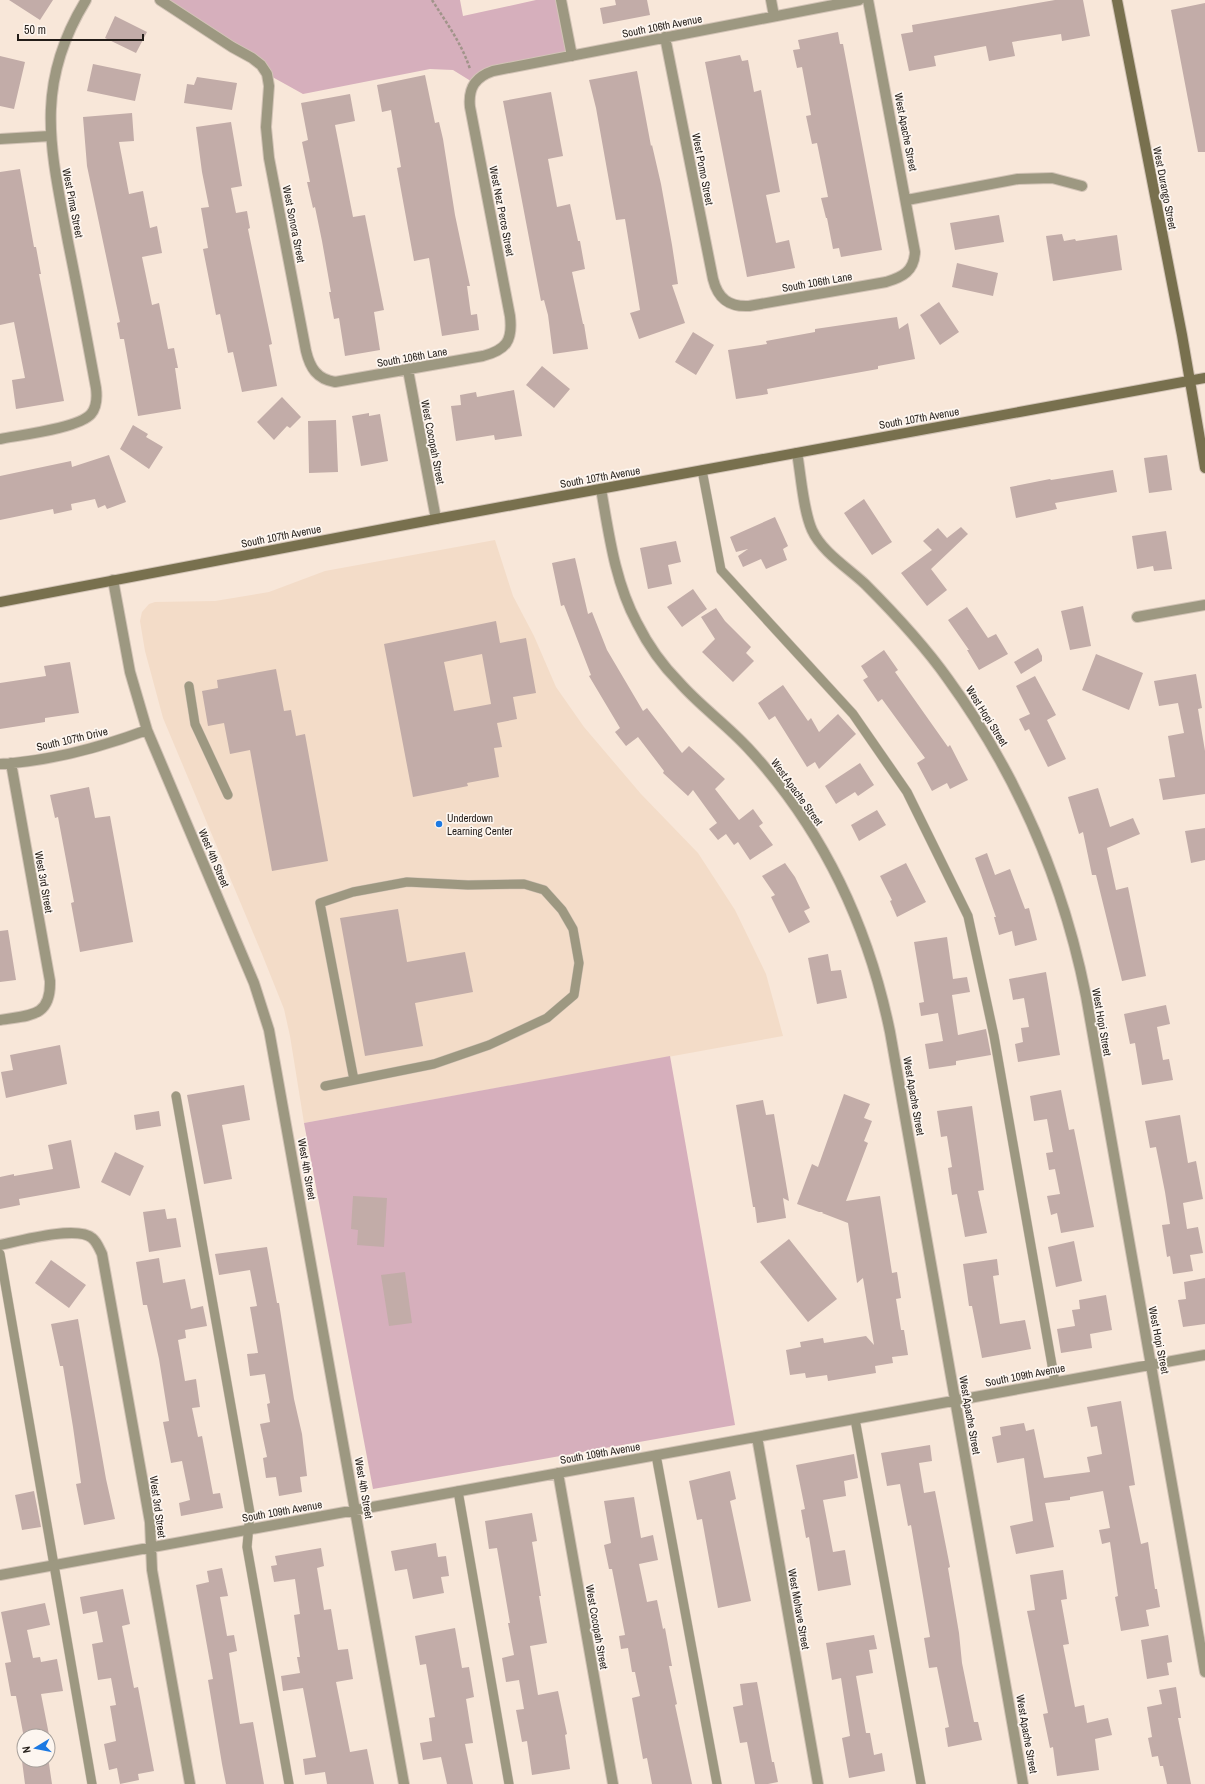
<svg xmlns="http://www.w3.org/2000/svg" width="1205" height="1784" font-family="'Archivo Narrow',sans-serif">
<rect width="100%" height="100%" fill="#f8e7d9"/>
<!-- built -->
<path fill="#f3dcc8" d="M495,540L513,596L534,636L556,687L584,727L641,794L698,853L735,910L766,974L783,1036L304,1123L290,1036L284,1009L262,954L163,718L145,651L140,621L142,612L149,604L155,602L215,601L269,592L325,571Z"/>
<!-- green -->
<path fill="#d6afbc" d="M160,0H460L463,16L536,0H561L572,56L493,71L474,83L453,70L430,69L303,94L267,74Z
M670,1056L735,1425L373,1489L304,1123Z"/>
<!-- building -->
<path fill="#c2aca8" fill-rule="evenodd" d="M9,0H53L40,20Z
M615,0H647L650,15L603,24L600,8L616,5Z
M1055,0H1083L1090,36L1062,41L1061,34L1012,42L1015,56L989,61L986,46L934,56L936,66L909,71L901,34L913,32L912,25Z
M1205,3V152H1198L1171,10Z
M115,16L147,32L136,53L105,38Z
M838,32L840,44H843L882,250L841,257L839,248L833,249L827,218H826L821,198L828,197L817,143L812,144L806,116L811,115L802,67L797,68L793,50L800,49L798,40Z
M740,55L742,61L748,60L754,92L761,90L768,128L780,192L766,195L776,243L789,240L795,268L747,277L705,62Z
M0,56L25,62L14,109L0,106Z
M93,64L141,74L135,101L87,91Z
M637,71L651,146L652,145L661,184L672,245L678,284L672,285L685,323L639,339L630,313L640,310L625,219L616,220L596,108L589,80Z
M425,75L435,123L439,122L443,139L455,215L470,286H467L471,315L477,314L479,330L442,336L429,258L414,261L397,168L401,167L391,110L382,112L377,85Z
M197,77L237,83L232,110L184,103L187,84L194,85Z
M551,92L563,156L548,159L557,207L570,204L578,241H580L585,269L572,272L583,324H584L588,349L553,354L548,315L544,300L541,301L503,101Z
M350,94L355,121L335,125L353,217L365,215L384,310L374,312L380,350L345,356L339,318L334,319L329,292H331L322,241L315,207L313,208L307,182H310L302,142L308,140L301,103Z
M132,113L134,141L119,142L129,194L143,191L150,228L157,226L162,253L142,257L152,305L159,303L168,349L174,348L178,368H175L181,409L138,416L124,339H120L117,323L120,322L87,166L83,117Z
M231,122L242,186L231,188L236,213L247,211L250,228L248,229L272,344L269,345L277,386L242,392L233,352L228,353L220,314L216,315L203,249L208,248L201,208L209,207L202,172L196,127Z
M20,169L34,247H36L41,274H39L64,401L16,409L12,380L25,378L14,322L0,325V172Z
M999,215L1004,242L955,250L950,223Z
M1062,234L1064,241L1075,239L1076,241L1117,235L1122,270L1053,281L1046,236Z
M957,263L998,273L993,296L952,287Z
M939,302L959,332L940,345L920,315Z
M897,317L899,329L908,323L915,359L878,366V369L767,389L768,394L736,399L728,350L767,344L766,341L815,332V329Z
M693,332L714,345L696,375L675,362Z
M542,366L570,389L554,408L526,385Z
M514,390L522,436L495,440L494,435L456,441L451,406L461,405L460,395L476,392L477,397Z
M282,397L301,417L290,428L287,426L274,440L257,422Z
M369,413V416L380,414L388,461L361,466L352,416Z
M336,420L338,472L309,473L308,421Z
M133,425L148,434L146,437L163,447L149,469L120,449Z
M109,455L126,502L107,509L105,505L98,508L95,499L71,504L72,510L54,514L53,509L0,520V476L71,461L72,467Z
M1167,455L1172,490L1149,493L1144,458Z
M1113,470L1117,492L1055,503L1057,509L1016,518L1010,487L1050,479L1051,480Z
M864,499L892,542L872,555L844,513Z
M775,517L788,546L783,549L787,560L766,569L761,559L743,567L738,556L748,549L736,552L730,537Z
M961,527L968,534L931,569L947,590L927,606L901,573L932,550L923,541L938,528L947,538Z
M1166,531L1172,569L1154,571L1153,566L1137,569L1132,536Z
M676,541L681,562L668,565L672,584L648,589L640,548Z
M575,558L588,614L592,612L607,650L643,711L647,708L682,753L689,746L725,779L715,789L739,820L753,809L763,823L759,826L773,845L750,860L738,842L734,845L726,834L718,840L709,829L717,823L693,790L688,796L663,773L664,771L638,737L626,746L615,732L620,728L589,676L591,675L564,605L561,606L552,563Z
M693,589L707,609L682,627L667,607Z
M1083,606L1091,646L1070,650L1061,611Z
M967,607L988,638L996,634L1008,654L979,670L967,650H969L948,620Z
M716,608L725,621L751,647L746,653L754,661L733,682L702,652L715,639L701,617Z
M496,621L500,643L526,638L536,693L513,697L517,719L497,723L502,747L494,748L499,777L467,783L468,786L413,797L384,644ZM482,654L491,704L454,711L444,662Z
M1038,648L1042,656V661L1021,674L1014,662Z
M884,650L898,670L895,672L948,747L950,745L968,780L950,789L947,783L932,791L917,763L925,758L882,699L878,702L863,680L868,677L861,666Z
M1096,654L1143,673L1129,710L1082,690Z
M70,662L79,713L45,718V722L0,729V683L46,676L44,666Z
M276,669L284,711L291,710L296,736L305,734L328,861L272,871L250,750L230,754L224,723L208,726L202,691L218,688L217,680Z
M1196,674L1202,708L1198,709L1205,751V794L1163,800L1159,779L1175,777L1168,736L1184,733L1178,703L1159,706L1154,681Z
M1035,676L1056,715L1047,720L1066,759L1048,767L1029,729L1025,731L1019,719L1030,714L1016,686Z
M783,685L808,721L811,718L819,732L838,714L856,734L819,769L815,762L807,767L775,716L769,720L758,703Z
M860,763L874,785L858,796L855,792L836,804L825,786Z
M89,787L95,818L110,816L133,942L80,952L71,903L74,902L58,817L55,818L50,795Z
M1098,788L1110,827L1133,818L1140,834L1107,848L1116,890L1128,887L1146,976L1122,981L1096,875H1092L1083,832L1079,834L1068,797Z
M877,810L886,825L859,841L851,825Z
M1205,828V860L1191,863L1185,831Z
M987,853L995,875L1010,869L1025,909L1029,908L1037,940L1015,946L1012,931L999,935L994,917H996L975,858Z
M785,863L795,877L810,908L804,911L810,922L789,933L771,897L775,895L762,876Z
M906,863L926,902L897,917L890,901L892,900L880,876Z
M398,909L407,962L465,952L473,992L415,1003L423,1046L365,1056L340,918Z
M8,930L16,980L0,982V931Z
M947,937L953,979L967,977L970,992L952,995L958,1035L986,1029L991,1055L956,1061V1065L929,1069L925,1044L943,1041L938,1013L921,1016L919,1003L924,1002L914,942Z
M828,954L831,971L841,970L847,998L817,1004L808,958Z
M1046,972L1060,1055L1018,1062L1015,1044L1023,1042L1021,1028L1029,1027L1024,998L1013,1000L1009,979Z
M1166,1005L1170,1024L1157,1027L1163,1060L1169,1059L1173,1080L1142,1085L1135,1043L1130,1044L1124,1014Z
M60,1045L67,1084L6,1098L1,1072L13,1070L10,1055Z
M244,1085L250,1120L222,1125L232,1179L204,1184L187,1095Z
M1061,1090L1069,1130L1074,1129L1094,1227L1061,1233L1057,1213L1051,1215L1047,1196L1060,1194L1055,1169L1049,1170L1046,1153L1053,1152L1047,1119L1034,1121L1030,1096Z
M844,1094L870,1104L864,1118L872,1121L864,1141L868,1143L846,1201L880,1196L892,1273L897,1272L901,1298L896,1299L901,1330H904L908,1355L892,1357L893,1363L875,1366L876,1373L828,1381L827,1375L806,1378L805,1373L790,1375L786,1350L801,1347L800,1342L823,1338L824,1343L866,1336L874,1345L863,1278L857,1283L848,1223L822,1213L823,1212H819L797,1204L812,1164L818,1167Z
M763,1100L766,1115L774,1114L789,1201L783,1198L786,1218L757,1223L755,1207H753L736,1105Z
M972,1106L984,1190L978,1191L987,1233L965,1237L957,1194L952,1195L948,1168L952,1167L947,1136L941,1137L937,1111Z
M159,1111L161,1126L136,1130L134,1115Z
M1180,1115L1188,1163L1196,1161L1203,1199L1183,1203L1187,1229L1198,1227L1203,1253L1190,1255L1193,1271L1173,1274L1170,1256L1167,1257L1162,1225L1170,1224L1165,1192L1156,1147L1150,1148L1145,1121Z
M71,1140L80,1188L19,1199L20,1205L0,1209V1177L14,1174V1176L53,1169L48,1145Z
M115,1152L144,1166L130,1196L101,1182Z
M353,1196L387,1198L384,1247L357,1245L358,1230L351,1229Z
M165,1209L167,1219L176,1218L181,1247L149,1252L143,1212Z
M789,1239L837,1299L808,1322L760,1262Z
M1074,1241L1082,1281L1056,1287L1048,1247Z
M267,1247L277,1303H279L294,1399L302,1434L307,1476L300,1477L302,1492L279,1496L276,1477L266,1478L263,1458L267,1457L260,1424L270,1422L267,1404L270,1403L265,1374L250,1376L247,1354L258,1353L250,1307L257,1306L250,1270L219,1275L215,1254Z
M159,1258L163,1283L185,1279L191,1309L203,1306L207,1326L185,1330L186,1338L178,1340L185,1381L196,1379L200,1407L192,1408L198,1437L202,1436L213,1494L220,1493L223,1508L181,1516L179,1503L190,1500L182,1461L171,1463L163,1422L169,1421L159,1359L147,1305H143L136,1262Z
M997,1259L999,1275L993,1276L1000,1324L1025,1320L1031,1349L982,1358L972,1306H969L963,1264Z
M51,1260L86,1285L69,1308L35,1283Z
M405,1272L412,1323L389,1326L381,1275Z
M1205,1278V1324L1183,1327L1178,1300L1186,1299L1184,1282Z
M1106,1295L1112,1330L1090,1334L1092,1348L1061,1353L1057,1329L1075,1326L1072,1310L1080,1309L1079,1300Z
M78,1319L106,1479L115,1519L84,1525L76,1484L81,1483L73,1427L63,1366H60L51,1324Z
M1121,1401L1135,1485L1129,1486L1141,1544L1148,1542L1155,1589H1157L1160,1607L1146,1610L1149,1626L1121,1631L1115,1597L1118,1596L1110,1542L1102,1544L1099,1530L1110,1528L1103,1491L1070,1497V1500L1045,1503L1054,1547L1016,1554L1010,1526L1033,1521L1024,1458L997,1463L992,1437L1001,1435L1000,1427L1024,1423L1026,1431L1034,1429L1044,1478L1090,1472L1087,1457L1102,1454L1097,1426L1091,1427L1087,1407Z
M930,1445L932,1461L919,1463L924,1493L935,1491L950,1567L948,1568L959,1633L962,1663L974,1722H978L982,1740L948,1747L945,1728L949,1727L937,1667L929,1668L924,1638L930,1637L911,1525L908,1526L900,1484L887,1486L881,1453Z
M854,1454L858,1478L844,1481L846,1496L823,1500L833,1552L845,1550L851,1585L818,1591L809,1537L806,1538L801,1510L805,1509L796,1465Z
M730,1471L736,1499L730,1501L751,1601L718,1608L702,1519L697,1520L689,1481Z
M34,1491L41,1527L22,1530L15,1495Z
M634,1497L641,1538L653,1535L658,1560L639,1564L647,1602L657,1600L663,1629L665,1628L672,1666H669L677,1704L675,1705L692,1784H652L647,1758L643,1759L632,1698L640,1696L635,1672H632L628,1648L621,1649L619,1636L625,1635L612,1569H609L604,1545L611,1543L604,1501Z
M532,1513L537,1541L532,1542L541,1596H539L547,1643L530,1646L538,1695L558,1691L567,1734L565,1735L570,1769L532,1775L527,1741L522,1742L516,1710L524,1709L519,1680L506,1682L502,1658L514,1655L508,1623H510L497,1548L489,1549L485,1521Z
M436,1543L438,1557L446,1556L449,1576L441,1577L444,1593L413,1599L407,1569L395,1571L391,1551Z
M321,1548L324,1566L317,1568L324,1610L331,1609L338,1650L348,1649L353,1679L336,1682L350,1752L367,1749L374,1784H327L325,1772L305,1775L303,1759L316,1757L303,1688L283,1691L281,1676L300,1673L297,1657H300L294,1615L300,1614L295,1579L274,1582L271,1566L277,1565L275,1556Z
M222,1568L228,1596L220,1597L227,1636L234,1635L237,1651L229,1653L240,1724L253,1722L264,1784H226L222,1764L208,1680L213,1679L196,1585L209,1582L207,1571Z
M1063,1570L1067,1599L1061,1600L1069,1644L1063,1645L1075,1707L1084,1705L1087,1723L1108,1718L1112,1735L1095,1739L1099,1770L1057,1776L1053,1747L1050,1748L1043,1714L1048,1713L1027,1611L1035,1610L1030,1575Z
M123,1589L130,1624L122,1626L134,1688L138,1687L154,1771L138,1774L139,1780L120,1784L117,1768L109,1770L104,1744L116,1741L110,1706L116,1705L111,1678L98,1680L92,1644L103,1642L97,1611L83,1614L80,1597Z
M45,1603L50,1625L27,1630L33,1658L40,1657L41,1662L57,1659L63,1691L41,1694L51,1745H48V1736H24V1738L16,1696H11L5,1663L11,1662L1,1612Z
M455,1628L462,1668L469,1667L474,1697L466,1699L473,1743L465,1744L473,1784H447L441,1757L423,1760L420,1743L432,1741L429,1718L435,1717L426,1664L420,1665L415,1636Z
M874,1635L877,1649L869,1650L873,1673L856,1676L866,1733H870L874,1755L882,1753L885,1771L849,1778L842,1738L850,1736L841,1678L832,1680L826,1643Z
M1168,1635L1172,1662L1167,1663L1169,1675L1147,1679L1141,1640Z
M757,1682L772,1762H774L778,1782L768,1784H755L747,1742L740,1743L733,1707L743,1705L740,1684Z
M1176,1687L1181,1718H1178L1191,1784H1167L1163,1766H1160L1158,1756L1152,1757L1148,1738L1152,1737L1147,1707L1162,1704L1159,1690Z
M48,1757L52,1784H25L22,1761L48,1760Z"/>
<g fill="none" stroke-linecap="round" stroke-linejoin="round">
<defs>
<path id="lane" d="M702,470L721,570L853,714L907,792L968,916L994,1036L1055,1382
M189,686L195,724L228,795
M325,1086L434,1064L489,1045L547,1018L574,995L579,963L573,929L562,910L544,890L524,884L468,885L407,882L353,892L320,903L354,1080
M176,1096L250,1513L247,1547L289,1784
M0,1254L92,1784
M855,1419L921,1784
M656,1455L717,1784
M458,1491L509,1784"/>
<path id="street" d="M160,0L232,47L252,58L261,65L267,74L269,86L266,127L269,158L306,351C310,368 317,379 335,382L483,356C506,350 513,341 510,316L470,107C468,88 475,77 493,71L859,0
M561,0L572,56
M771,0L774,16
M665,37L713,279C718,299 729,307 749,306L886,282C903,277 914,271 915,252L868,0
M0,139L50,136
M907,200L1018,179L1052,178L1082,186
M408,370L436,519
M0,439C20,435 79,428 91,414C97,407 97,396 96,388C87,339 78,291 68,242C51,150 33,86 86,0
M797,453C801,475 803,510 812,530C822,552 848,568 865,584C895,614 924,645 948,679C1017,774 1063,881 1086,996L1205,1672
M601,489C609,535 615,582 637,623C648,645 662,665 679,682C700,706 726,724 748,748C822,828 868,925 890,1032L1023,1784
M113,580L130,672L147,730L254,983L269,1030L404,1784
M1137,617L1205,605
M0,764C51,761 99,748 147,730
M0,1020C29,1015 51,1018 50,981L11,763
M0,1245C19,1241 77,1225 92,1238C97,1242 99,1248 102,1254L150,1522L152,1570L190,1784
M757,1437L818,1784
M558,1473L613,1784
M0,1575L1205,1355"/>
<path id="secondary" d="M1117,0L1182,335L1205,468
M0,602L436,519L1205,378"/>
</defs>
<!-- lane casing -->
<use href="#lane" stroke="#d2c3b6" stroke-width="10"/>
<!-- street casing -->
<use href="#street" stroke="#d2c3b6" stroke-width="12"/>
<!-- secondary casing -->
<use href="#secondary" stroke="#d2c3b6" stroke-width="12"/>
<!-- path -->
<path stroke="#a1948a" stroke-width="2.5" stroke-dasharray="3 2" stroke-linecap="butt" d="M432,0C446,22 462,44 470,69"/>
<!-- lane -->
<use href="#lane" stroke="#9d9881" stroke-width="9"/>
<!-- street -->
<use href="#street" stroke="#9d9881" stroke-width="10"/>
<!-- secondary -->
<use href="#secondary" stroke="#78704e" stroke-width="10"/>
</g>
<!-- markers -->
<circle fill="#1c79e2" stroke="#fdf6f0" stroke-width="1.5" cx="439" cy="824" r="4"/>
<g text-anchor="middle" dominant-baseline="central" stroke-width="3.5" stroke-linejoin="round" paint-order="stroke">
<!-- street labels -->
<g font-size="11" fill="#231d18" stroke="#fdf6f0">
<text transform="translate(662 26) rotate(-11)">South 106th Avenue</text>
<text transform="translate(906 132) rotate(79)">West Apache Street</text>
<text transform="translate(703 169) rotate(79)">West Pomo Street</text>
<text transform="translate(1165 188) rotate(79)">West Durango Street</text>
<text transform="translate(73 203) rotate(79)">West Pima Street</text>
<text transform="translate(502 211) rotate(79)">West Nez Perce Street</text>
<text transform="translate(294 224) rotate(79)">West Sonora Street</text>
<text transform="translate(817 282) rotate(-10)">South 106th Lane</text>
<text transform="translate(412 357) rotate(-10)">South 106th Lane</text>
<text transform="translate(919 418) rotate(-10)">South 107th Avenue</text>
<text transform="translate(433 442) rotate(79)">West Cocopah Street</text>
<text transform="translate(600 477) rotate(-10)">South 107th Avenue</text>
<text transform="translate(281 536) rotate(-11)">South 107th Avenue</text>
<text transform="translate(987 716) rotate(58)">West Hopi Street</text>
<text transform="translate(72 739) rotate(-13)">South 107th Drive</text>
<text transform="translate(797 792) rotate(54)">West Apache Street</text>
<text transform="translate(214 858) rotate(67)">West 4th Street</text>
<text transform="translate(44 882) rotate(80)">West 3rd Street</text>
<text transform="translate(1102 1022) rotate(80)">West Hopi Street</text>
<text transform="translate(914 1096) rotate(80)">West Apache Street</text>
<text transform="translate(307 1169) rotate(80)">West 4th Street</text>
<text transform="translate(1159 1340) rotate(79)">West Hopi Street</text>
<text transform="translate(1025 1375) rotate(-11)">South 109th Avenue</text>
<text transform="translate(970 1415) rotate(80)">West Apache Street</text>
<text transform="translate(600 1453) rotate(-10)">South 109th Avenue</text>
<text transform="translate(364 1488) rotate(80)">West 4th Street</text>
<text transform="translate(158 1507) rotate(82)">West 3rd Street</text>
<text transform="translate(282 1511) rotate(-10)">South 109th Avenue</text>
<text transform="translate(799 1609) rotate(80)">West Mohave Street</text>
<text transform="translate(597 1627) rotate(80)">West Cocopah Street</text>
<text transform="translate(1027 1734) rotate(80)">West Apache Street</text>
</g>
<!-- poi labels -->
<g font-size="11" fill="#231d18" stroke="#fdf6f0" text-anchor="start">
<text x="447" y="818">Underdown<tspan x="447" dy="13">Learning Center</tspan></text>
</g>
</g>
<!-- north arrow -->
<g transform="translate(36 1748) rotate(260)"><circle r="19" fill="#fdf6f0" stroke="#a69f9a"/>
<path d="M0-3L7 15L0 10L-7 15Z" fill="#1c79e2"/>
<text y="-6" font-size="11" font-weight="bold" text-anchor="middle" fill="#231d18">N</text>
</g>
<!-- scale -->
<path d="M18 34v6h125v-6" fill="none" stroke="#231d18" stroke-width="2"/>
<text x="24" y="34" font-size="12" fill="#231d18" stroke="#fdf6f0" stroke-width="3" paint-order="stroke">50 m</text>
</svg>
